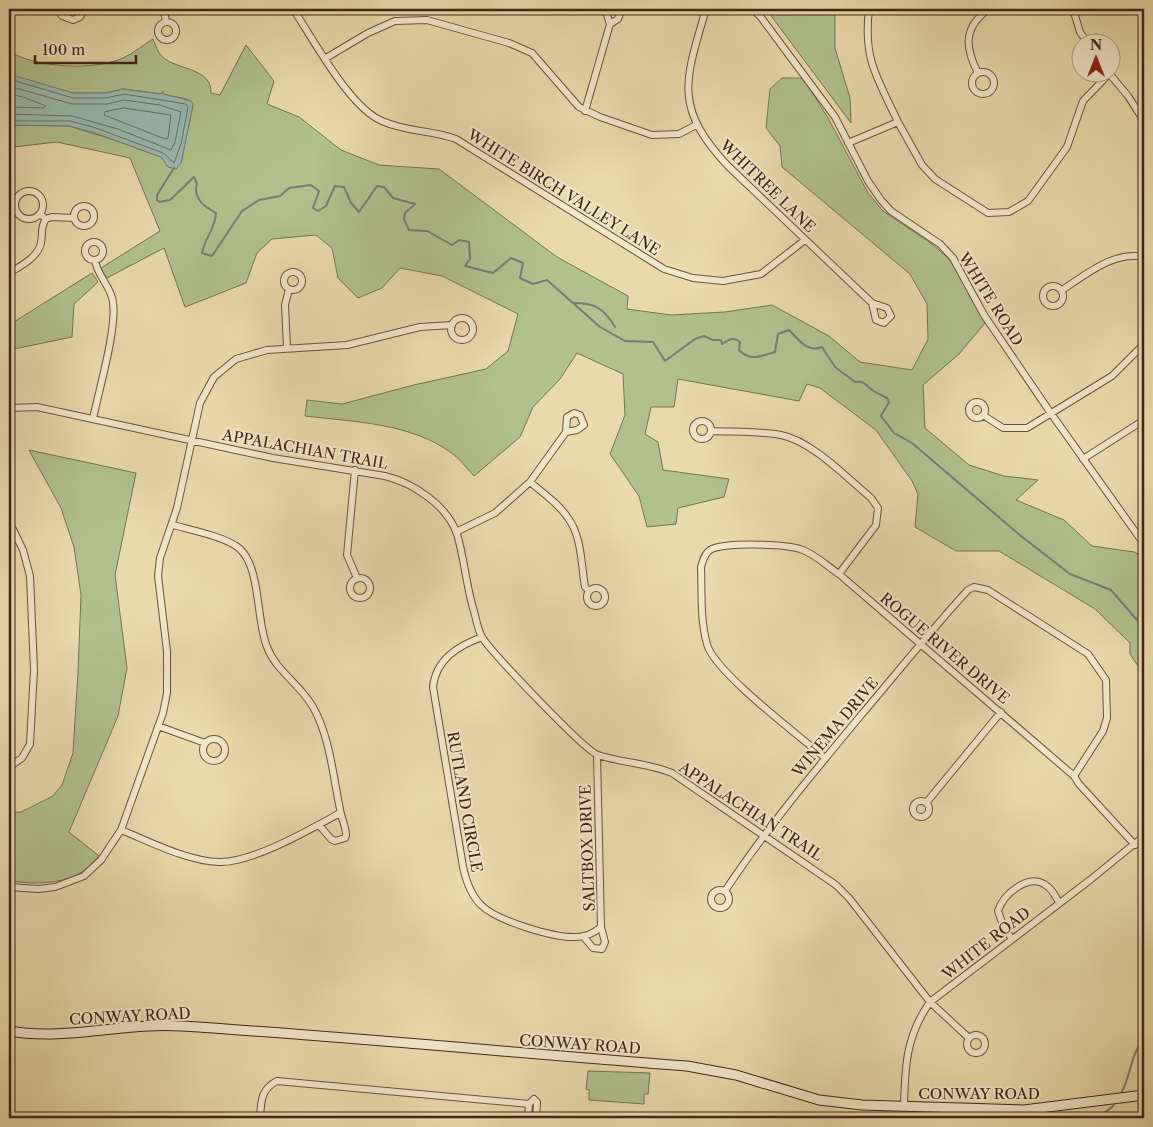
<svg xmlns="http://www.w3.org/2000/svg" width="1153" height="1127" font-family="'Libre Caslon Text',serif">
<rect width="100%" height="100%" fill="#e9daac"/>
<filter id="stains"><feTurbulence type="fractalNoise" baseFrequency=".004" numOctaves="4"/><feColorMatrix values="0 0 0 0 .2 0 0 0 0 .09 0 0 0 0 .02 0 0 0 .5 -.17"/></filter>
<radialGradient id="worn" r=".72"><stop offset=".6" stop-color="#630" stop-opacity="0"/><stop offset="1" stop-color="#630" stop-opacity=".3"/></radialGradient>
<!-- green -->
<path fill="#b0c18e" stroke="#787354" d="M766,9H835V48L850,98L851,123Z
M153,39C156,46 158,54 165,59C181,70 212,69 211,93L220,95L246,45L274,81L267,104L299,117L341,150L379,165L439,169L557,257L628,296L627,309L671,315L725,312L772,305L829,336L860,362L912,370L928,339L927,304L910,274L782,167L780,146L766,128L770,89L782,78H803L828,118L868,193L883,211L932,244L947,257L957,269L985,323L959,354L923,385L925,428L969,465L1004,476L1038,480L1016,500L1064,520L1092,546L1134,552L1144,557V675L1130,654V643L1095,609L999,551H956L915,527L918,494L912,481L876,430L820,388L807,384L799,401L678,379L674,407H651L645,434L658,442L663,470L729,479L724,497L678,508L676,524L647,527L639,496L610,454L625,415L623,374L577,353L560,379L533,407L520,437L474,476C467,469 461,460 453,454C412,423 355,422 305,416L307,400L342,404L414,385L486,369L508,351L518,314L442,276L400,268L382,288L358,298L338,278L332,248L316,235L272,239L257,253L246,283L185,307L164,248L105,279L101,268L160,231L130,158L57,142L13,147L9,150V125L69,126L114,140L161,157L168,167L181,163L193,105L187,99L162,94L163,92L161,94L123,89L106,93H73L14,77L9,74V51C35,68 94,71 123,58C134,53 143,45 153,39Z
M92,273L98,282L74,304L72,337L9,350V325Z
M29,450L136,473L115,575L127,668L118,716L69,832L99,856C94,861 88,868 82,872C61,885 32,884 9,881V813L21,812L53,796L62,785L73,753L78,672L81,595L74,547L61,508Z
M588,1071L650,1073L648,1094H644V1104L589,1100V1090L586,1089Z"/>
<!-- water -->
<path fill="#99bab0" stroke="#767e74" d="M9,74L73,93H106L123,89L161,94L163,91V94L191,101L193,105L181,163L176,169L168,167L161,157L92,132L69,126L9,125Z"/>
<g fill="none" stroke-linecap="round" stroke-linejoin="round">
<!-- shore -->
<path stroke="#6d7064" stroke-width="1" d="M9,79L73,98H106L124,94L186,104L188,107L181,144L174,163L163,153L93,127L70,121H9
M9,86L72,104H107L124,100L160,105L181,112L175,142L171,150L118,129L72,116L9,114
M9,94L23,97L46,106L44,108L9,107
M124,108L171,115L168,138L165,139L104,115L105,112Z"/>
<!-- stream -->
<path stroke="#767e74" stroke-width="2" d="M174,168L157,195V200L160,202L170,200L194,177C197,182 197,184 196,189C196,202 206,207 216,213C215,230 205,237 202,253L212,256L242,211L259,200L280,196L289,188L311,185L319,191L313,208L318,211L326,206L335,186L344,187L351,203L359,212L377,186L384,187L393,198L415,204L405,213L404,219L409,230L427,231L452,245L459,240L469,242L470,259L465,266L493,273L511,258L523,263L520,278L533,284L547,280L600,327L625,341L653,342L665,361L695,339L704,336L713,340H721L722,344C729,340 733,336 740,342L739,350C751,362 761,356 775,352L778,334L789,330C799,340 807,353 822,347L835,367L855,382C865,381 865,384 872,390C876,393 883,396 887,398L889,402L881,416L894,433L912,443L1021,536L1070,574L1111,590L1144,628
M574,303C596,303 604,309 615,327
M1120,1095C1131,1078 1130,1054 1144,1039
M1098,1118L1112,1107L1116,1101"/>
<defs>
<path id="street" d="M41,9H59
M59,9L62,16L73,20L80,17L84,9
M164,9L166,22
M293,9C314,40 349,107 382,121C406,132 432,130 456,139L664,269L693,278L723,281L761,274L805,240
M605,9L610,24
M706,9C685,81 673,107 728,166L872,303L887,308L891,316L884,323L876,320L872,303
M752,9L760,16L835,117L868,181L881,200L891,211L940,244L953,258L984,315L1050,412L1144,544
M869,9C863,60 877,77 898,122
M1073,9L1080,32L1087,42
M158 31a9 9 0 1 1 18 0a9 9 0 1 1-18 0Z
M610,24L618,19L622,9
M326,58L368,33L395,21L427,20L509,43L532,53L579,107L600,117L652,135L679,134L696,125
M1108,72L1128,96L1144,121
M972 83a11 11 0 1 1 22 0a11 11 0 1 1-22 0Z
M978,73C965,48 963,27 989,9
M585,111L610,24
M848,143L898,122L922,165L935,179L988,213L1009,212L1028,201L1036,190L1067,147L1083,101L1109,74
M15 205a14 14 0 1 1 28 0a14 14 0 1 1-28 0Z
M74 216a10 10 0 1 1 20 0a10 10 0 1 1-20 0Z
M46,219L52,217L74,218
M85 251a9 9 0 1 1 18 0a9 9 0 1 1-18 0Z
M284 281a9 9 0 1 1 18 0a9 9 0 1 1-18 0Z
M9,273C21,266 38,257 41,243C43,234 40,227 46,219L40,214
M1043 296a10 10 0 1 1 20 0a10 10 0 1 1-20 0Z
M1062,290C1087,274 1113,251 1144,257
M451 329a11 11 0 1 1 22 0a11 11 0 1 1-22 0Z
M287,348L285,305L289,289
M969 410a8 8 0 1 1 16 0a8 8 0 1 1-16 0Z
M9,408L37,407L273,458L385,476C413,483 447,505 457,534C464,557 466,584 473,608C476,617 477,628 482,637C491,652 584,750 598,755C622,763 648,763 672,773L836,885L849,898L930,1002L969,1038
M983,415L1003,428H1027L1112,376L1144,344
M93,419C99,389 117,329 113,302C111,286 97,276 95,260
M693 430a9 9 0 1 1 18 0a9 9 0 1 1-18 0Z
M711,431C734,432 759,431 781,435C812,441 847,478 871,498L878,508L876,525L839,574
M1083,459L1144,420
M355,470L347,555L357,578
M530,482C543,493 559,504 568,518C582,537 581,564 585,587L589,591
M9,521L23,550L30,576L34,670L30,744L22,758L9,767
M173,525C191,530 227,537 240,549C261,569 256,620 267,647C276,671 300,684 313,707C330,737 333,776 340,809C341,818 346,826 346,835L345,838L335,841L331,839L319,825
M456,532L495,513L530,482L566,432L567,417L574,413L580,415L584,425L577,430L566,432
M350 588a10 10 0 1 1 20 0a10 10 0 1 1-20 0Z
M587 597a9 9 0 1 1 18 0a9 9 0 1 1-18 0Z
M482,637C458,646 436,659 433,687L463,867C466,881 471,895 481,905C497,921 554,938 576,937C586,937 594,933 601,927L597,755
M158,726L205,743
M203 750a11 11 0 1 1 22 0a11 11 0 1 1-22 0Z
M825,758C801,737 713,671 707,644C700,620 702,592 701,567C703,561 704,554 710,550C724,542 784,544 800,549C814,553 827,566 839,574L1074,776L1079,784L1135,845
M913 809a8 8 0 1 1 16 0a8 8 0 1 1-16 0Z
M926,803L1001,712
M121,830C151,842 187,861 219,862C252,863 311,829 340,813
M9,887L39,889L55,887L84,876L101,860L121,830L163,713L167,693V651L158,576L160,558L177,508L200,403L214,377L236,359L267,350L347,345L420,327L452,325
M711 899a9 9 0 1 1 18 0a9 9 0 1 1-18 0Z
M725,891C766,829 814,772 862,714C897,673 931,630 968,590L974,587L988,590L1088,654L1106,680L1107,718L1103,731L1074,776
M583,936L593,948L602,949L605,942L601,927
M1012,939L1004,928L998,911C1003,895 1027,874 1044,884C1052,888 1055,896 1059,902
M967 1044a9 9 0 1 1 18 0a9 9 0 1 1-18 0Z
M904,1106C905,1066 906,1036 930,1002L1090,880L1144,836
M260,1118C261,1101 261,1089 277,1081L529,1104
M528,1118L529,1104L534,1099L537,1102L536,1118"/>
<path id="secondary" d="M9,1031C67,1041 124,1022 182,1026C350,1037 519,1053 687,1066L736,1075L819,1100L862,1105L1024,1110L1144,1095"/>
</defs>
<!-- street casing -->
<use href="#street" stroke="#6b523e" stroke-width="8"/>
<!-- secondary casing -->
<use href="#secondary" stroke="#412519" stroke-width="11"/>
<!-- street -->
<use href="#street" stroke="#f1e7c9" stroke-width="6"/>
<!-- secondary -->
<use href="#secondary" stroke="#f1e7c9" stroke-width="9"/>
</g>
<g text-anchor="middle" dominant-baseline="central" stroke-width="4" stroke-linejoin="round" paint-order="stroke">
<!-- street labels -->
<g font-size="15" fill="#412519" stroke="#f1e7c9">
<text transform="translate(768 186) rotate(44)">WHITREE LANE</text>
<text transform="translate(564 192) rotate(32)">WHITE BIRCH VALLEY LANE</text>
<text transform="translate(991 299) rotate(58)">WHITE ROAD</text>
<text transform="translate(305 449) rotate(10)">APPALACHIAN TRAIL</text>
<text transform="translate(945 648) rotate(40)">ROGUE RIVER DRIVE</text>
<text transform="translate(835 727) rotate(-50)">WINEMA DRIVE</text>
<text transform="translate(465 802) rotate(80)">RUTLAND CIRCLE</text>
<text transform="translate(751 811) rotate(33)">APPALACHIAN TRAIL</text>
<text transform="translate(587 848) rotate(-92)">SALTBOX DRIVE</text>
<text transform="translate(986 943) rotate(-38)">WHITE ROAD</text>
<text transform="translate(130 1016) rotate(-3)">CONWAY ROAD</text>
<text transform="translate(580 1044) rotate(4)">CONWAY ROAD</text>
<text x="979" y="1093">CONWAY ROAD</text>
</g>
</g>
<!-- margin -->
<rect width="1153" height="1127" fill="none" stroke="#e9daac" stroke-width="30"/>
<rect x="10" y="10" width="1133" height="1107" fill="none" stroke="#412519" stroke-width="2.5"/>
<rect x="15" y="15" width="1123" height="1097" fill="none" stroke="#412519"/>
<!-- north arrow -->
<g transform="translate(1096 58)"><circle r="24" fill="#f1e7c9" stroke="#ab9983"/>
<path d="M0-4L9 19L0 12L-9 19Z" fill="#8f2418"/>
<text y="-8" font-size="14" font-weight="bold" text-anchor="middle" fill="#412519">N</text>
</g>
<!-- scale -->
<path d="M35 55v8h101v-8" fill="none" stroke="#412519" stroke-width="2.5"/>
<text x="42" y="55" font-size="15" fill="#412519" stroke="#f1e7c9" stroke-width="4" paint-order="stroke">100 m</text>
<rect width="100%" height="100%" filter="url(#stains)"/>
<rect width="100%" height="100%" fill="url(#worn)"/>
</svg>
